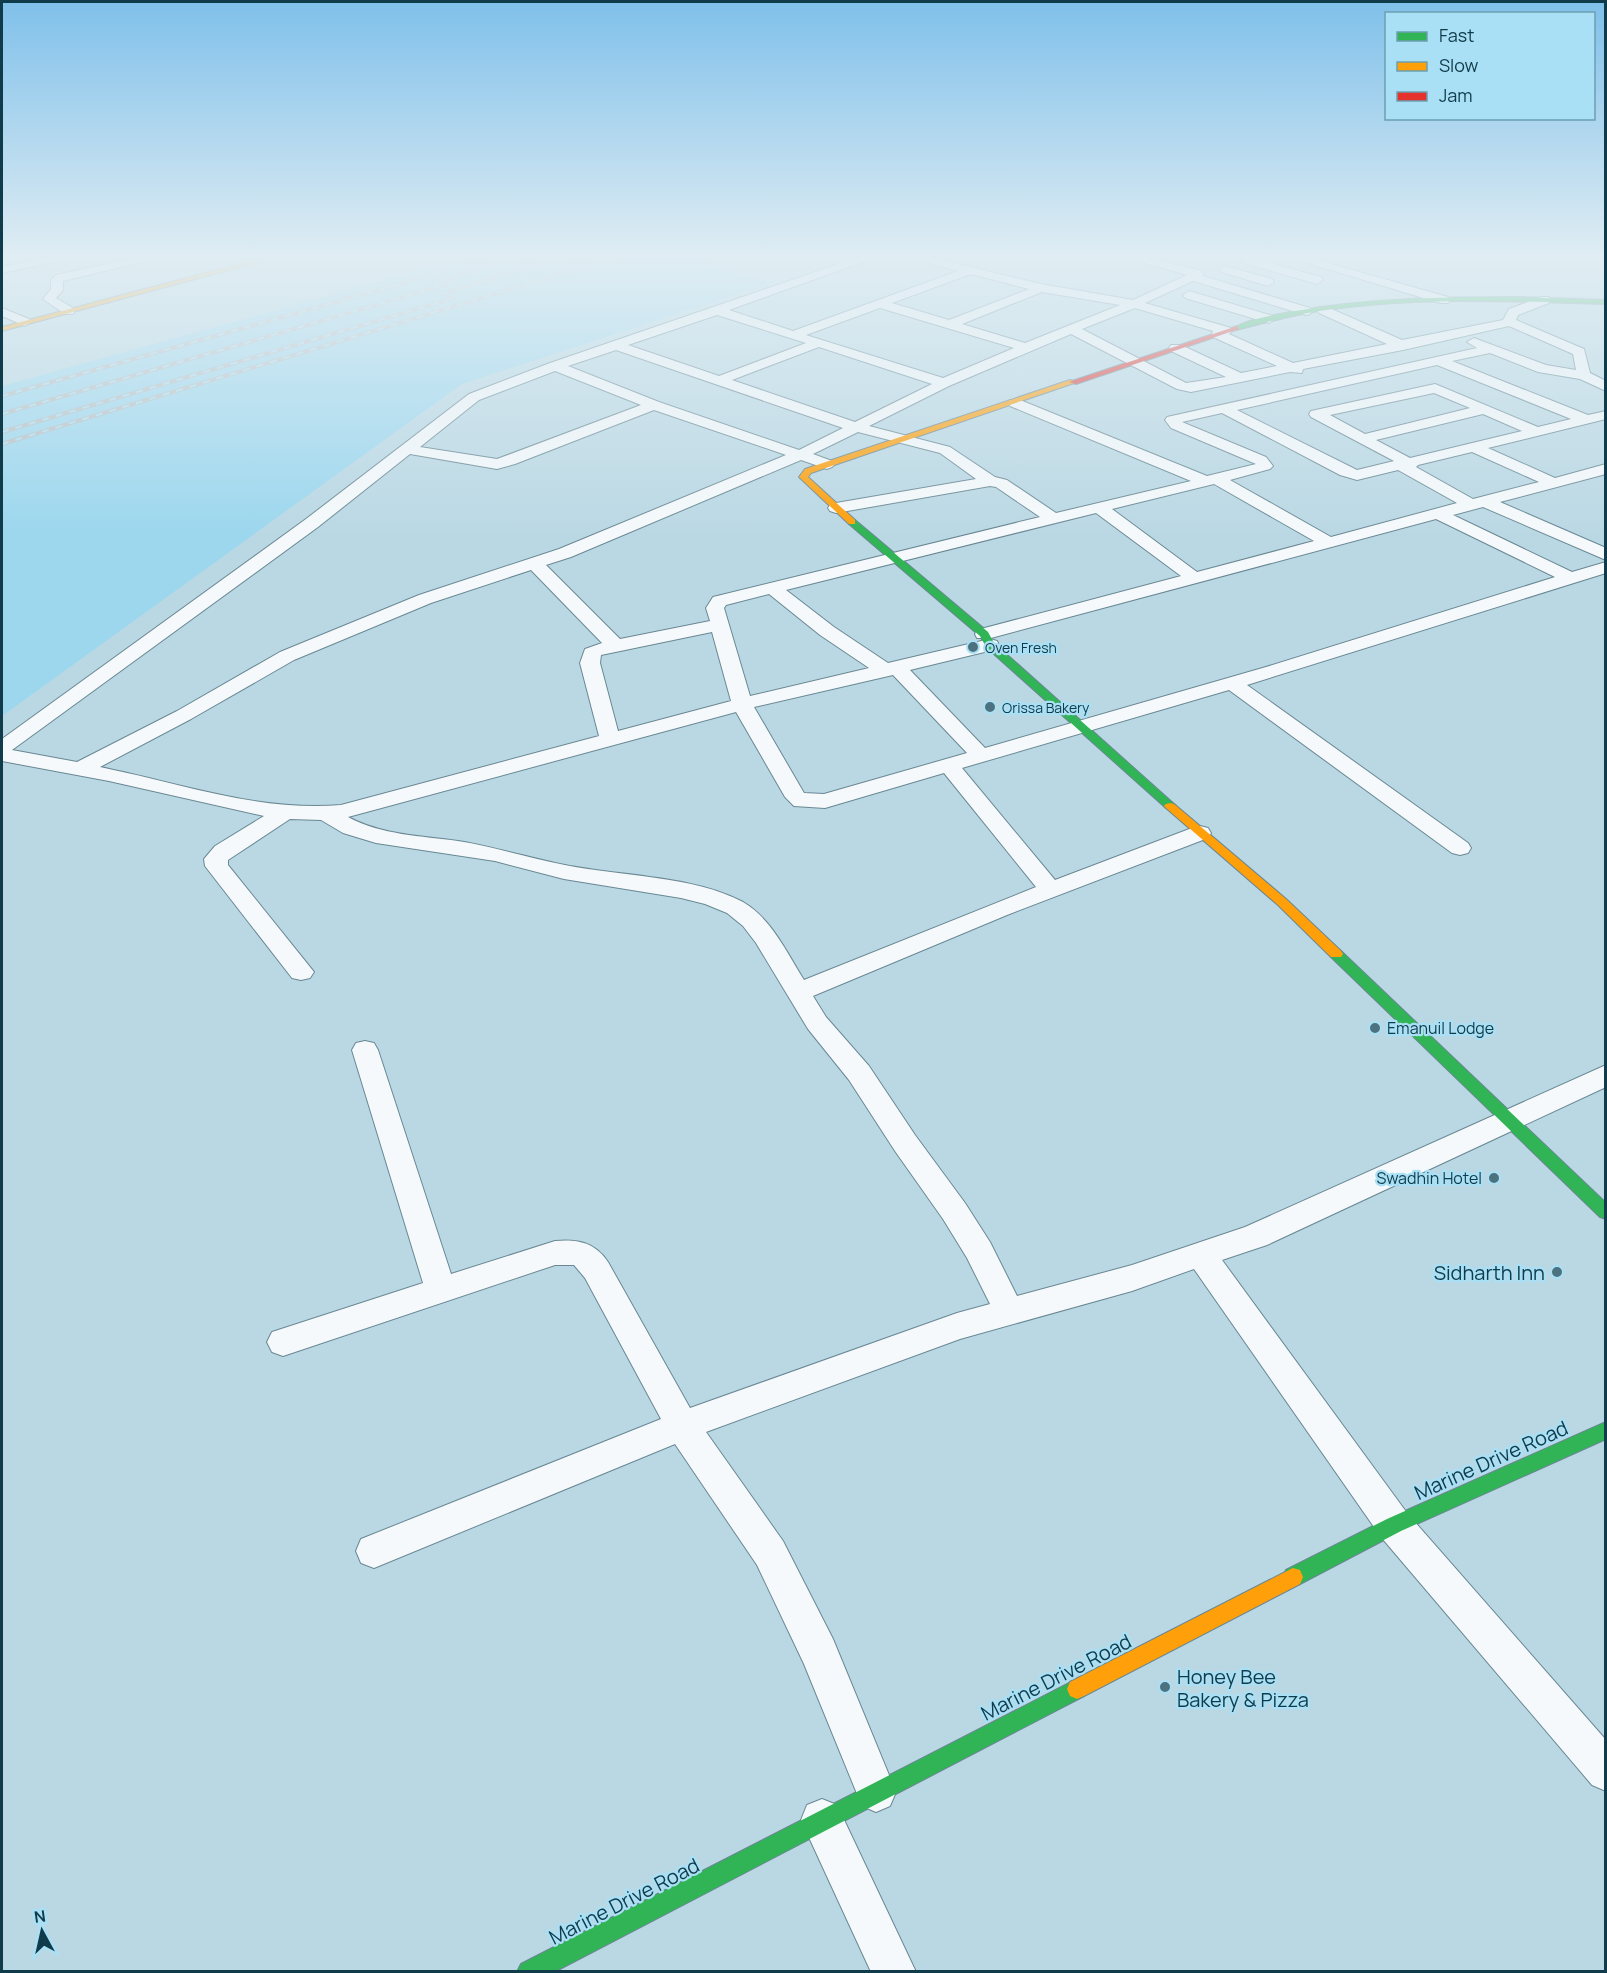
<svg xmlns="http://www.w3.org/2000/svg" width="1607" height="1973" font-family="Manrope,sans-serif">
<rect width="100%" height="100%" fill="#bad8e4"/>
<!-- built -->
<path fill="#9cd7ee" d="M464,258H730L709,265L771,283L462,384L2,716V386Z"/>
<g fill="none" stroke-linecap="round" stroke-linejoin="round">
<defs>
<path id="street" d="M43,258H68L2,273V267Z
M135,258H158L63,281V290L56,298L73,308L75,311L73,314H65L43,299L51,289V280L56,275Z
M856,258H874L729,310L793,331L958,271L913,258H934L1041,284L1133,300L1187,275L1129,258H1150L1202,271L1203,276L1310,308L1312,311L1310,314L1306,315L1193,281L1145,303L1231,328L1232,331L1229,334L1293,363L1387,344L1319,313L1317,310L1319,307H1327L1402,340L1503,320L1509,309L1541,297H1549L1551,300L1549,303L1518,315L1516,320L1584,349L1590,373L1606,381V391L1580,379L1538,372L1490,353L1452,361L1588,415L1606,411V419L1488,448L1555,478L1606,464V474L1500,502L1606,548V560L1483,507L1453,515L1572,572L1606,562V573L1247,685L1468,843L1471,848L1468,853L1460,855L1452,853L1229,690L962,768L1055,880L1192,828L1200,826L1208,828L1211,833L1208,838L1007,915L813,996L826,1017L869,1066L915,1135L965,1203L990,1242L1017,1296L1132,1265L1245,1227L1606,1065V1087L1267,1245L1222,1260L1407,1513L1606,1740V1791L1592,1785L1381,1537L1194,1269L1132,1291L960,1339L706,1432L783,1541L833,1639L896,1792L890,1806L876,1812L862,1806L804,1664L757,1565L675,1444L374,1568L361,1563L356,1551L361,1539L661,1419L585,1278L574,1265H555L283,1356L272,1352L267,1342L272,1332L423,1283L352,1050L356,1043L365,1041L374,1043L378,1050L451,1274L555,1241C577,1239 595,1242 608,1262L690,1408L957,1313L990,1304L967,1258L943,1219L895,1151L849,1080L808,1029L756,943L743,926L727,913L705,904L681,898L564,879L495,861L376,843L343,833L321,820L290,819L228,860V865L314,972L310,978L301,980L292,978L205,866L204,859L215,846L264,816L109,781L2,761V739L306,519L469,394L550,363ZM971,274L1029,289L949,320L892,303ZM1042,292L1120,305L1025,343L962,324ZM880,308L1014,348L943,378L806,335ZM1135,308L1213,331L1212,334L1213,337L1277,366L1241,373L1181,345H1171L1169,348L1171,351L1226,377L1186,383L1082,329ZM717,315L806,343L719,376L628,345ZM1509,326L1573,354L1576,370L1546,365L1474,338L1467,342L1477,348L1167,417L1165,420L1171,428L1256,464L1207,476L1020,400H1010L1008,403L1010,406L1191,481L1056,513L1007,480L995,477L950,447L869,426L949,386L1071,334L1177,389L1191,392L1290,372L1302,373L1303,369L1403,350ZM819,347L932,384L855,422L732,380ZM616,350L843,428L799,450L659,402L568,366ZM1437,365L1571,419L1538,427L1435,384L1311,411L1309,414L1311,417L1394,461L1357,470L1237,410ZM555,371L641,405L497,459L420,447L479,400ZM1434,393L1470,408L1365,434L1330,415ZM654,410L786,455L559,549L419,595L280,652L177,711L77,762L12,750L318,527L410,454L497,469L515,464ZM1222,413L1340,475L1357,480L1398,470L1457,503L1331,537L1230,480L1270,469L1273,466L1266,457L1182,422ZM1483,414L1522,431L1410,458L1376,440ZM858,432L940,453L976,479L836,503L830,505L828,508L830,511L836,513L990,486L996,487L1040,517L713,597L706,608L710,621L620,639L546,565L571,557L801,460L827,469L832,467L835,464L832,461L813,454ZM1472,452L1539,482L1473,499L1416,467L1418,465ZM1214,484L1314,541L1197,572L1112,509ZM1096,513L1181,576L977,630L975,634L977,638H991L1436,519L1555,577L1266,667L985,748L910,670L997,649L999,645L997,641L990,639L888,663L834,627L786,590ZM531,570L602,643L585,649L580,663L599,736L341,805C260,812 179,783 100,767L191,719L294,660L431,603ZM769,594L820,635L869,668L750,696L724,608L726,605ZM712,632L731,701L618,731L600,663L601,655ZM893,675L967,753L824,794L804,793L754,707ZM736,712L785,797L794,806L825,808L944,773L1036,887L804,980C787,953 771,918 743,902C695,876 619,876 565,865C529,858 495,847 458,841C422,836 381,835 348,817Z
M1252,258L1321,277L1323,280L1317,284L1244,263L1242,261L1244,259Z
M1291,258H1310L1448,297L1450,300L1448,303H1440Z
M1225,266L1272,279L1274,282L1268,286L1221,272L1219,270Z
M1189,291L1273,316L1275,319L1269,323L1185,298L1183,295Z
M2,308L29,319L31,322L25,326L2,316Z
M822,1799L837,1805L916,1972H871L801,1820L807,1805Z"/>
<path id="fast" d="M1515,297L1606,300V304C1512,301 1419,297 1326,310C1296,314 1267,322 1237,330L1234,328C1250,318 1276,315 1295,311C1368,298 1441,297 1515,297Z
M849,520H855L988,632L994,643L1174,804L1176,806L1174,808H1166L986,647L980,636L849,524Z
M1336,950L1341,951L1606,1203V1219L1600,1217L1331,957L1329,954Z
M1606,1422V1439L1401,1531L1300,1584L1293,1586L1286,1584L1283,1577L1286,1570L1387,1519Z
M1077,1679L1084,1682L1087,1689L1084,1696L554,1972H517L521,1964Z"/>
<path id="slow" d="M262,258H274L2,331V327Z
M1070,380L1077,382L811,473L808,477L855,520V524H849L799,477L805,469Z
M1170,803L1174,804L1286,899L1341,951L1343,954L1341,957H1331L1278,905L1166,808L1164,806L1166,804Z
M1293,1568L1300,1570L1303,1577L1300,1584L1084,1696L1077,1699L1070,1696L1067,1689L1070,1682Z"/>
<path id="jam" d="M1237,326L1239,329L1076,384L1069,382Z"/>
</defs>
<!-- street casing -->
<use href="#street" stroke="#698893" stroke-width="2"/>
<!-- fast casing -->
<use href="#fast" stroke="#698893" stroke-width="2"/>
<!-- slow casing -->
<use href="#slow" stroke="#698893" stroke-width="2"/>
<!-- jam casing -->
<use href="#jam" stroke="#698893" stroke-width="2"/>
<!-- street -->
<use href="#street" fill="#f5f9fb" fill-rule="evenodd"/>
<!-- fast -->
<use href="#fast" fill="#30b455" fill-rule="evenodd"/>
<!-- slow -->
<use href="#slow" fill="#ff9f0a" fill-rule="evenodd"/>
<!-- jam -->
<use href="#jam" fill="#e5322d" fill-rule="evenodd"/>
<defs>
<path id="rail" d="M440,280L515,258
M442,294L562,258
M2,396L450,270
M2,414L451,283
M2,432L454,298
M2,444L613,258"/>
</defs>
<!-- rail casing -->
<use href="#rail" stroke="#b6bfc3" stroke-width="4"/>
<!-- rail -->
<use href="#rail" stroke="#a9e0f5" stroke-width="2" stroke-dasharray="7" stroke-linecap="butt"/>
</g>
<!-- sky -->
<linearGradient id="sky" x2="0" y2="1"><stop stop-color="#7fc0ea"/><stop offset="0.48" stop-color="#e0edf3"/><stop offset="1" stop-color="#e0edf3" stop-opacity="0"/></linearGradient>
<rect width="1607" height="535" fill="url(#sky)"/>
<!-- markers -->
<g fill="#4c7280" stroke="#a9e0f5" stroke-width="2">
<circle cx="973" cy="647" r="6"/>
<circle cx="990" cy="707" r="6"/>
<circle cx="1375" cy="1028" r="6"/>
<circle cx="1494" cy="1178" r="6"/>
<circle cx="1557" cy="1272" r="6"/>
<circle cx="1165" cy="1687" r="6"/>
</g>
<g text-anchor="middle" dominant-baseline="central" stroke-width="4.5" stroke-linejoin="round" paint-order="stroke">
<!-- far-poi labels -->
<g font-size="14" fill="#103b4a" stroke="#a9e0f5" text-anchor="start">
<text x="985" y="647">Oven Fresh</text>
<text x="1002" y="707">Orissa Bakery</text>
</g>
<!-- poi labels -->
<g font-size="16" fill="#103b4a" stroke="#a9e0f5" text-anchor="start">
<text x="1387" y="1028">Emanuil Lodge</text>
<text x="1482" y="1178" text-anchor="end">Swadhin Hotel</text>
</g>
<!-- near-poi labels -->
<g font-size="20" fill="#103b4a" stroke="#a9e0f5" text-anchor="end">
<text x="1545" y="1272">Sidharth Inn</text>
<text x="1177" y="1676" text-anchor="start">Honey Bee<tspan x="1177" dy="23">Bakery &amp; Pizza</tspan></text>
</g>
<!-- near-street labels -->
<g font-size="20" fill="#103b4a" stroke="#a9e0f5">
<text transform="translate(1491 1460) rotate(-24)">Marine Drive Road</text>
<text transform="translate(1056 1677) rotate(-27)">Marine Drive Road</text>
<text transform="translate(624 1901) rotate(-27)">Marine Drive Road</text>
</g>
</g>
<!-- border -->
<rect width="1607" height="1973" fill="none" stroke="#103b4a" stroke-width="6"/>
<!-- legend -->
<rect x="1385" y="12" width="210" height="108" fill="#a9e0f5" stroke="#6c9eb1" stroke-width="1.5"/>
<rect x="1397" y="32" width="30" height="9" fill="#30b455" stroke="#6c9eb1" stroke-width="1.5"/>
<text x="1439" y="42" font-size="18" fill="#103b4a">Fast</text>
<rect x="1397" y="62" width="30" height="9" fill="#ff9f0a" stroke="#6c9eb1" stroke-width="1.5"/>
<text x="1439" y="72" font-size="18" fill="#103b4a">Slow</text>
<rect x="1397" y="92" width="30" height="9" fill="#e5322d" stroke="#6c9eb1" stroke-width="1.5"/>
<text x="1439" y="102" font-size="18" fill="#103b4a">Jam</text>
<!-- north arrow -->
<g transform="translate(42 1931) rotate(352)" stroke="#a9e0f5" stroke-width="4.5" paint-order="stroke">
<path d="M0-4.5L10 22L0 15L-10 22Z" fill="#103b4a"/>
<text y="-9" font-size="16" font-weight="bold" text-anchor="middle" fill="#103b4a">N</text>
</g>
</svg>
